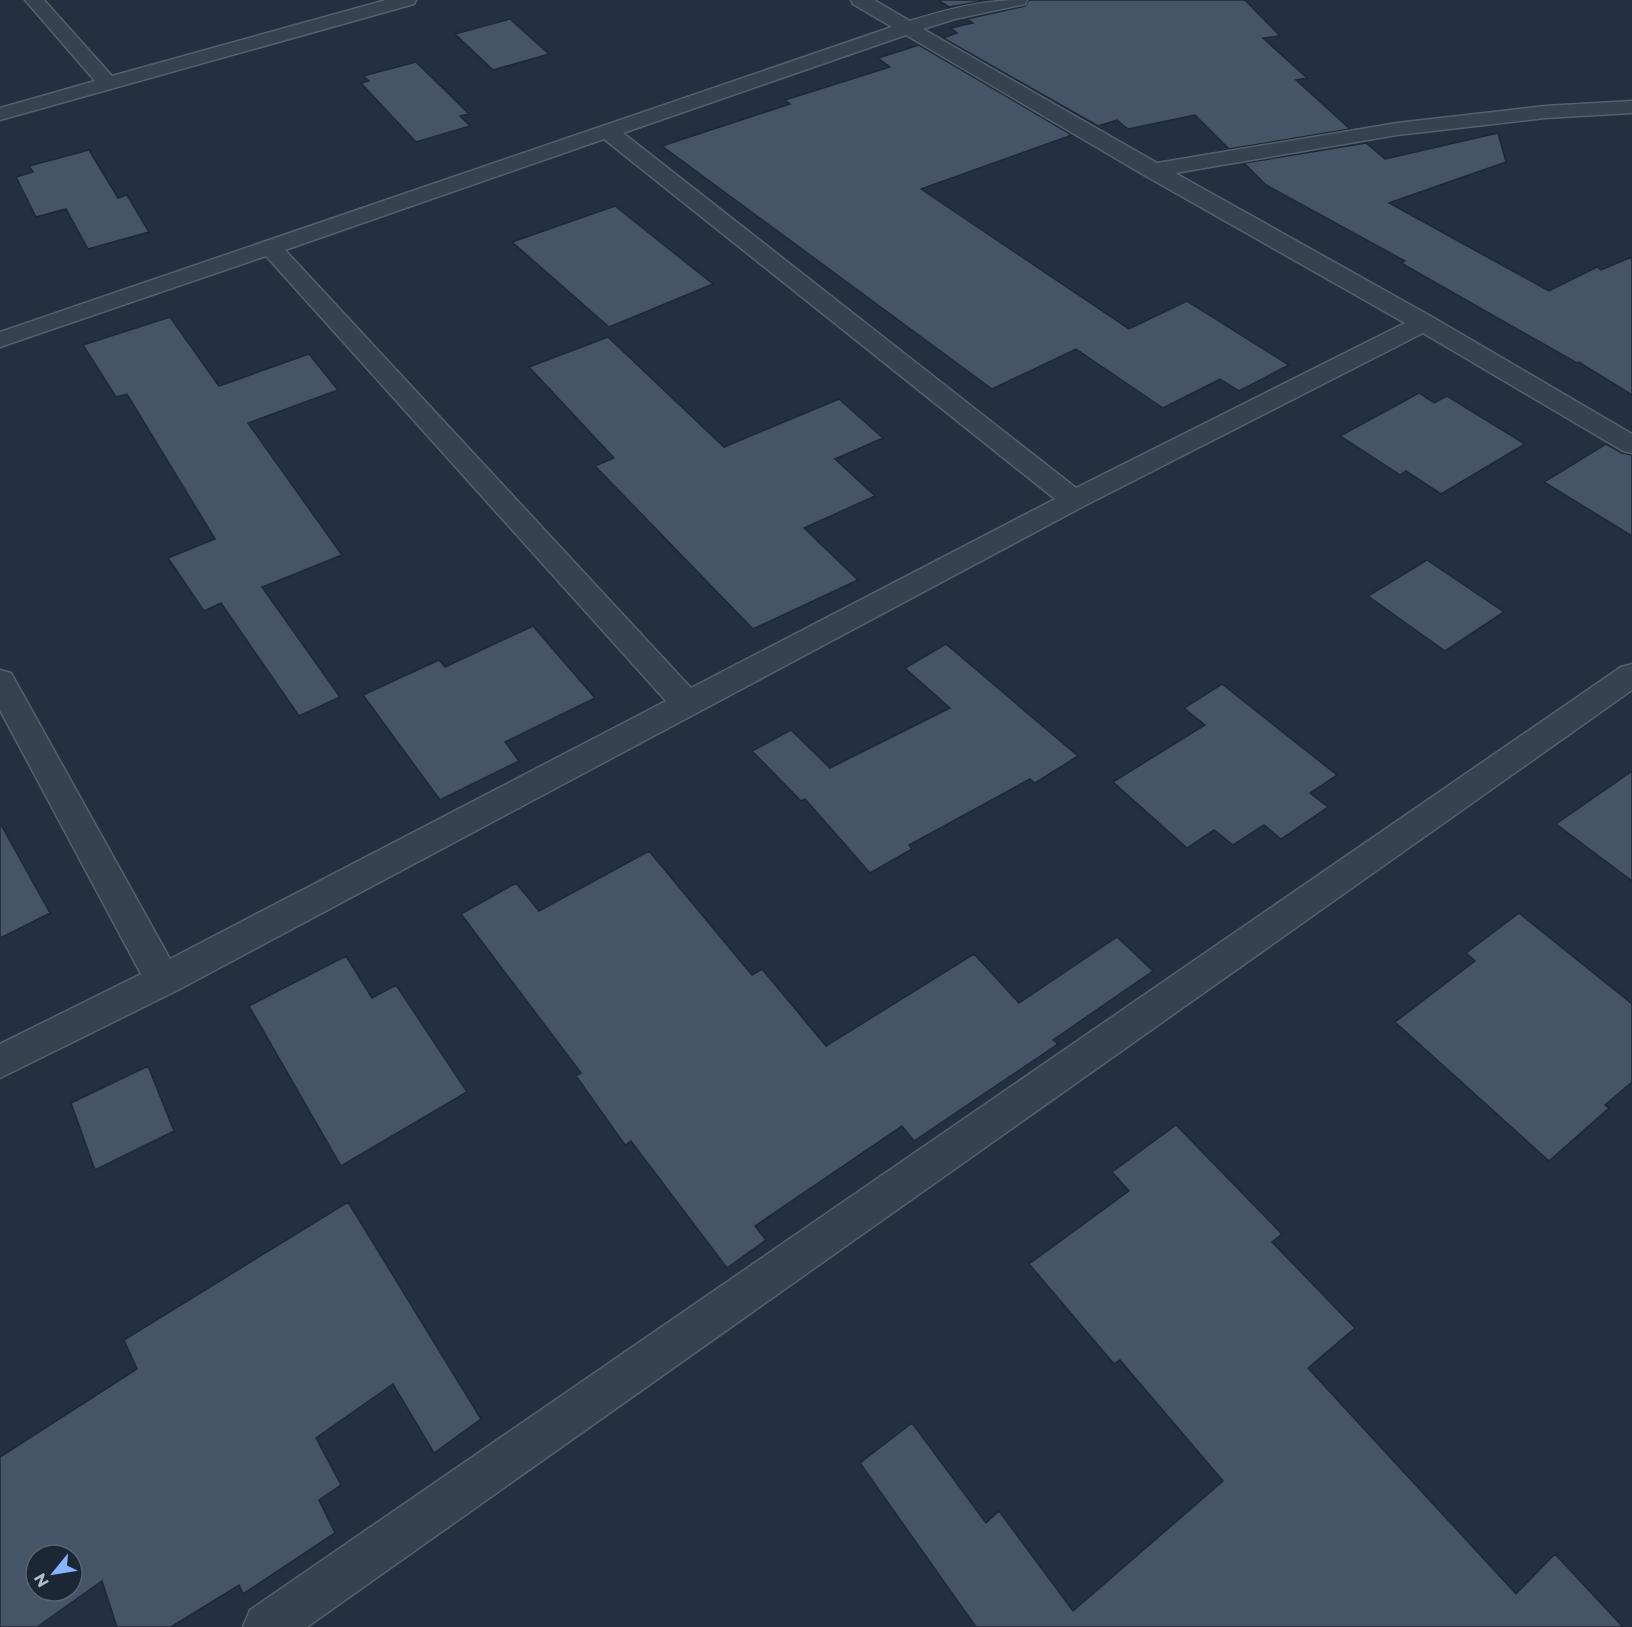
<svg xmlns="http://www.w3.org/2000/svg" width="1632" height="1627" font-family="Montserrat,sans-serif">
<rect width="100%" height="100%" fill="#233041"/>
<!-- building -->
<path fill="#465468" stroke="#1e2938" stroke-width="1.5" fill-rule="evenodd" d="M938,0H989L949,7Z
M1029,0H1245L1280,36L1263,38L1307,78L1296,80L1350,129L1229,149L1195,115L1128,129L1117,120L1098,126L943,38L957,33L951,28L973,23L967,19L1025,6Z
M510,19L549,54L493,70L455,34Z
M919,45L1072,135L921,189L1129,329L1187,301L1289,365L1239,391L1220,379L1163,408L1076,349L992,389L662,146L790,104L785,100L890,67L878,58Z
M416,62L469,114L460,116L470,126L416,142L361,83L369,81L363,76Z
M1498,133L1506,162L1389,203L1549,291L1597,267L1601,270L1632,257V395L1579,362L1577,363L1401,263L1405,261L1266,185L1244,163L1366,143L1385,159Z
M89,150L118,198L127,195L149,232L88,249L66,209L36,217L16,177L33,172L29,166Z
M615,206L713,284L609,327L512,242Z
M170,317L219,386L309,354L338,390L248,423L342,555L262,587L340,697L299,716L221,603L204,611L168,558L215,539L127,394L116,397L83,345Z
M608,337L724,447L839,399L883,438L835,459L875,496L804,528L858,580L753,629L595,466L614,458L529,367Z
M1419,393L1434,403L1447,396L1525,444L1441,494L1406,471L1400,475L1340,436Z
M1606,444L1622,453L1632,455V536L1544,482Z
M1427,560L1504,612L1445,651L1368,596Z
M533,626L595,698L505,742L519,761L440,800L363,695L439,660L445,667Z
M946,644L1078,756L1035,783L1030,779L909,845L912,849L870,873L805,799L801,801L752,751L791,730L830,768L950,708L905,668Z
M1222,684L1337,775L1310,793L1328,807L1281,839L1264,825L1233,845L1214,830L1187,848L1113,782L1205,725L1184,708Z
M1632,771V881L1556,824Z
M0,823L50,913L0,938Z
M649,851L752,975L762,969L826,1046L974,954L1019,1003L1117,937L1153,971L1053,1040L1058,1044L914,1141L902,1126L755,1226L766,1240L727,1268L631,1141L625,1145L576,1076L581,1073L461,914L516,883L539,911Z
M1519,913L1632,1004V1082L1605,1105L1609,1108L1549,1161L1395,1022L1475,961L1466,953Z
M346,956L372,998L396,985L467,1092L341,1166L249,1006Z
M148,1066L174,1131L95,1170L71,1103Z
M1176,1125L1282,1234L1272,1242L1355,1328L1308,1368L1516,1594L1555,1554L1623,1627H976L860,1463L912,1423L986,1523L999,1511L1073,1611L1223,1481L1120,1360L1114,1364L1029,1264L1129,1191L1112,1172Z
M348,1202L481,1419L434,1453L393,1384L316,1438L341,1485L319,1500L335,1533L243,1594L239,1585L171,1627H117L102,1581L37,1627H0V1457L137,1369L124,1340ZM36,1555H72V1591H36Z"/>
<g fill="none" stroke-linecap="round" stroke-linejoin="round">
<defs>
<path id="minor" d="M25,0H44L112,76L386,0H416L414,4L0,120V108L95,81Z
M851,0H874L910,21C952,8 983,0 1027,0L1025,4L955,19L923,29L1157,163L1397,123L1545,106L1632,101V113L1545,118L1397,135L1175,173L1434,318L1632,434V453L1623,451L1423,333L1084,506L176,991L0,1078V1044L141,974L0,710V670L11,673L170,959L666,701L266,256L0,347V332L892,27L853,4ZM906,35L1144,175L1405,323L1076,488L623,133ZM604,139L1055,499L691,688L285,250Z
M1632,664V690L307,1627H243L250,1610L1621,667Z"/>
</defs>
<!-- minor casing -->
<use href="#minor" stroke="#55606e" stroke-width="3"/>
<!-- minor -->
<use href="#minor" fill="#374251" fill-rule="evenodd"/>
</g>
<!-- north arrow -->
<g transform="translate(54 1573) rotate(240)"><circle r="28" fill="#1c2736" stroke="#596372" stroke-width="1.5"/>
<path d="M0-4.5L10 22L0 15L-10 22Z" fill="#85b6ff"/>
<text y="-9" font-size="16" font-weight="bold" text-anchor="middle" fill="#b4bdcb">N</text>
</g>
</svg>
